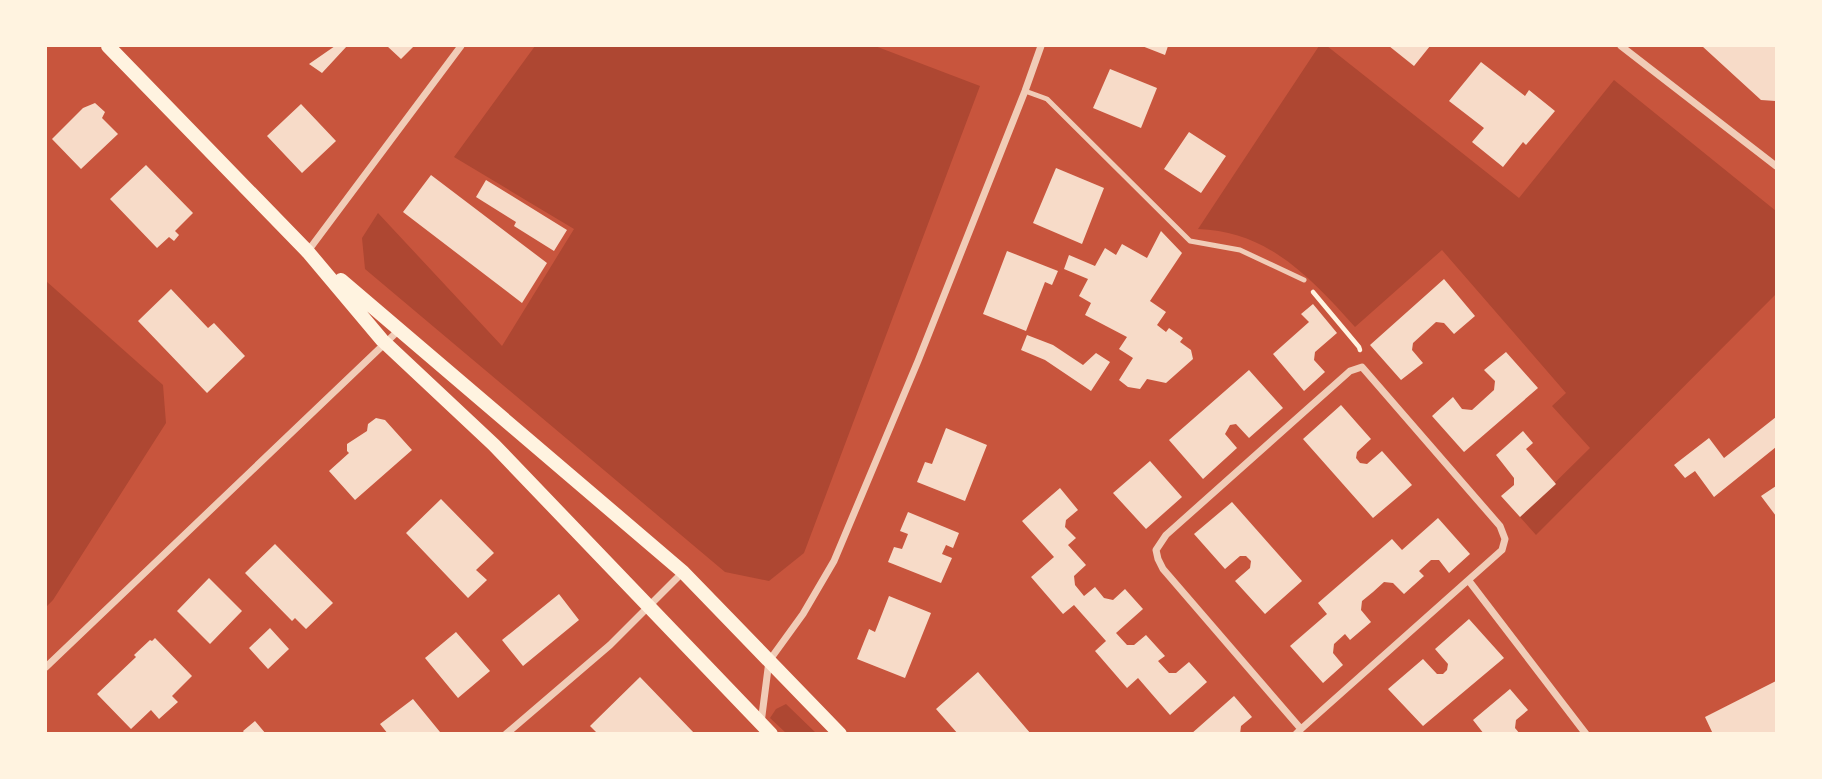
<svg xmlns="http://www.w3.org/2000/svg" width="1822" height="779" font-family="'Times New Roman',serif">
<rect width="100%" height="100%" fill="#c8553d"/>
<!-- green -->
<path fill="#ae4732" d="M535,46H875L980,86L804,553L769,581L725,572L365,269L362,238L378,213L502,346L574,229L454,157Z
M1319,46H1327L1519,198L1614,80L1776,211V294L1536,535L1520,517L1590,448L1552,406L1566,393L1442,250L1355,327C1311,278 1268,231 1198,229Z
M46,281L163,385L166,423L53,600L46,607Z
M786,704L816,733H786L770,718L776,709Z"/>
<!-- building -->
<path fill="#f7dbc8" d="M335,46H347L322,73L309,64Z
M387,46H414L401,59Z
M1142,46H1168L1165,55Z
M1389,46H1430L1414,66Z
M1702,46H1776V101L1761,100Z
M1481,62L1525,96L1529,90L1555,111L1526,145L1523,142L1503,167L1472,142L1484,128L1449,101Z
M1110,69L1157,88L1141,128L1093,108Z
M95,103L105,112L102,118L118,134L81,169L52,139L83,108Z
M301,104L336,141L302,173L267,136Z
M1189,132L1226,156L1201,193L1164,169Z
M146,165L193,213L175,231L179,235L174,241L169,237L157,248L110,199Z
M1056,168L1104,188L1082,244L1033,223Z
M431,175L547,263L522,303L403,212Z
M486,180L567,230L554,251L514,226L516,222L476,197Z
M1161,231L1182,253L1150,301L1166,312L1157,325L1166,332L1169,328L1183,338L1180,342L1191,350L1193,359L1166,383L1147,379L1140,389L1128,387L1119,380L1133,358L1119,349L1127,337L1085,315L1091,303L1079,296L1088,279L1064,269L1069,255L1095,266L1105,248L1116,255L1122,244L1147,258Z
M1007,251L1058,271L1052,285L1045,282L1026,331L983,314Z
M1444,279L1475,316L1454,334L1444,323L1436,322L1413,343L1412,350L1423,363L1401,380L1370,345Z
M171,289L208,328L214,323L245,356L207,393L138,321Z
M1313,304L1337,333L1315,352L1314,360L1325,372L1304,391L1273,354L1309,322L1301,314Z
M1027,335L1053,345L1083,365L1096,353L1110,362L1091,391L1045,360L1021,350Z
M1506,352L1538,388L1464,452L1432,416L1453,397L1462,409L1472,410L1494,390L1495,381L1484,370Z
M1249,370L1283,408L1249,438L1236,424L1230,425L1225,434L1237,448L1203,479L1169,440Z
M1341,405L1371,439L1357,452L1356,458L1360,463L1367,464L1382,451L1412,485L1373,518L1303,439Z
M1776,417V447L1714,497L1695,471L1685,478L1674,465L1709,438L1724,458Z
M376,418L385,420L412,450L355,500L329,471L349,453L347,451V444L367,431L368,424Z
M946,428L987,445L965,501L917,482L925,462L932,464Z
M1523,431L1533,443L1526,449L1556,484L1520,517L1501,496L1514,485V478L1496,455Z
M1150,461L1182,497L1146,529L1113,493Z
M1776,486V516L1761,496Z
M1060,488L1078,510L1066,520L1065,527L1076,538L1068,545L1086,565L1074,576L1075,585L1084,596L1095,587L1104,598L1113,600L1125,589L1143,609L1116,633L1127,645H1134L1146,635L1165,656L1158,661L1169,673H1176L1189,662L1207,682L1170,715L1138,678L1127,688L1095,651L1106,641L1074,605L1063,614L1031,577L1054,557L1022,521Z
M441,499L494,553L476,570L487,580L468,598L406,533Z
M1232,502L1302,581L1265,614L1235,581L1250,568L1251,561L1246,556H1240L1225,569L1194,534Z
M908,512L959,533L953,548L946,545L942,554L952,558L941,583L888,562L894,547L902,549L908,534L900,531Z
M1438,518L1470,554L1449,573L1439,560H1431L1419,571L1424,576L1404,594L1393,583L1384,582L1373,592L1362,601L1361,610L1371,622L1350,640L1345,634L1334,644L1333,653L1343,665L1323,683L1290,646L1327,614L1318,603L1392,539L1402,550Z
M275,544L333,603L306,629L295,618L292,621L245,573Z
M209,578L242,611L210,644L177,611Z
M559,594L579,620L523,666L502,640Z
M889,596L931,613L905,678L857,659L869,629L875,632Z
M1469,619L1504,658L1423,726L1388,689L1423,659L1437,674H1443L1447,670L1448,664L1435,649Z
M270,628L289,649L268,669L249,648Z
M456,632L490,671L458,698L425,658Z
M155,638L192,676L172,696L178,702L159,719L151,710L131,729L97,694L136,657L134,655L150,640L152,641Z
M978,672L1031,734H958L936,709Z
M640,677L695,734H598L590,726Z
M1776,681V734H1713L1705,717Z
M1510,689L1528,710L1516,720L1515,728L1520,734H1484L1473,720Z
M1234,696L1252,717L1241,726L1240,734H1191Z
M413,699L440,732L438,734H388L380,724Z
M255,721L266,734H245L243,731Z"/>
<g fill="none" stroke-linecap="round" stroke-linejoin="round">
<!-- path -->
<path stroke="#fff3e0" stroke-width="4.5" d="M1313,292L1359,347L1360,350"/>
<!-- service -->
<path stroke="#f1ccb7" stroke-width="5" d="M1025,91L1047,99L1190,241L1240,250L1304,280"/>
<!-- minor -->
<path stroke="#f1ccb7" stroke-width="7" d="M1621,46L1776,166
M308,251L461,46
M1469,581L1586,734
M46,667L399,330
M761,723L769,661L803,614L834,561L918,361L1025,91L1041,46
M506,734L610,645L683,572
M1296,734L1301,729L1502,550L1505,539L1500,526L1362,367L1350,371L1166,535L1156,550L1158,559L1163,569L1301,729"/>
<!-- secondary -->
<path stroke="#fff3e0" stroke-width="14" d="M108,46L308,252L382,340L494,445L771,734
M341,280L683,572L840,734"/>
</g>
<!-- border -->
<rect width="1822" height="779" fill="none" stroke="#fff3e0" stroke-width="94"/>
</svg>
